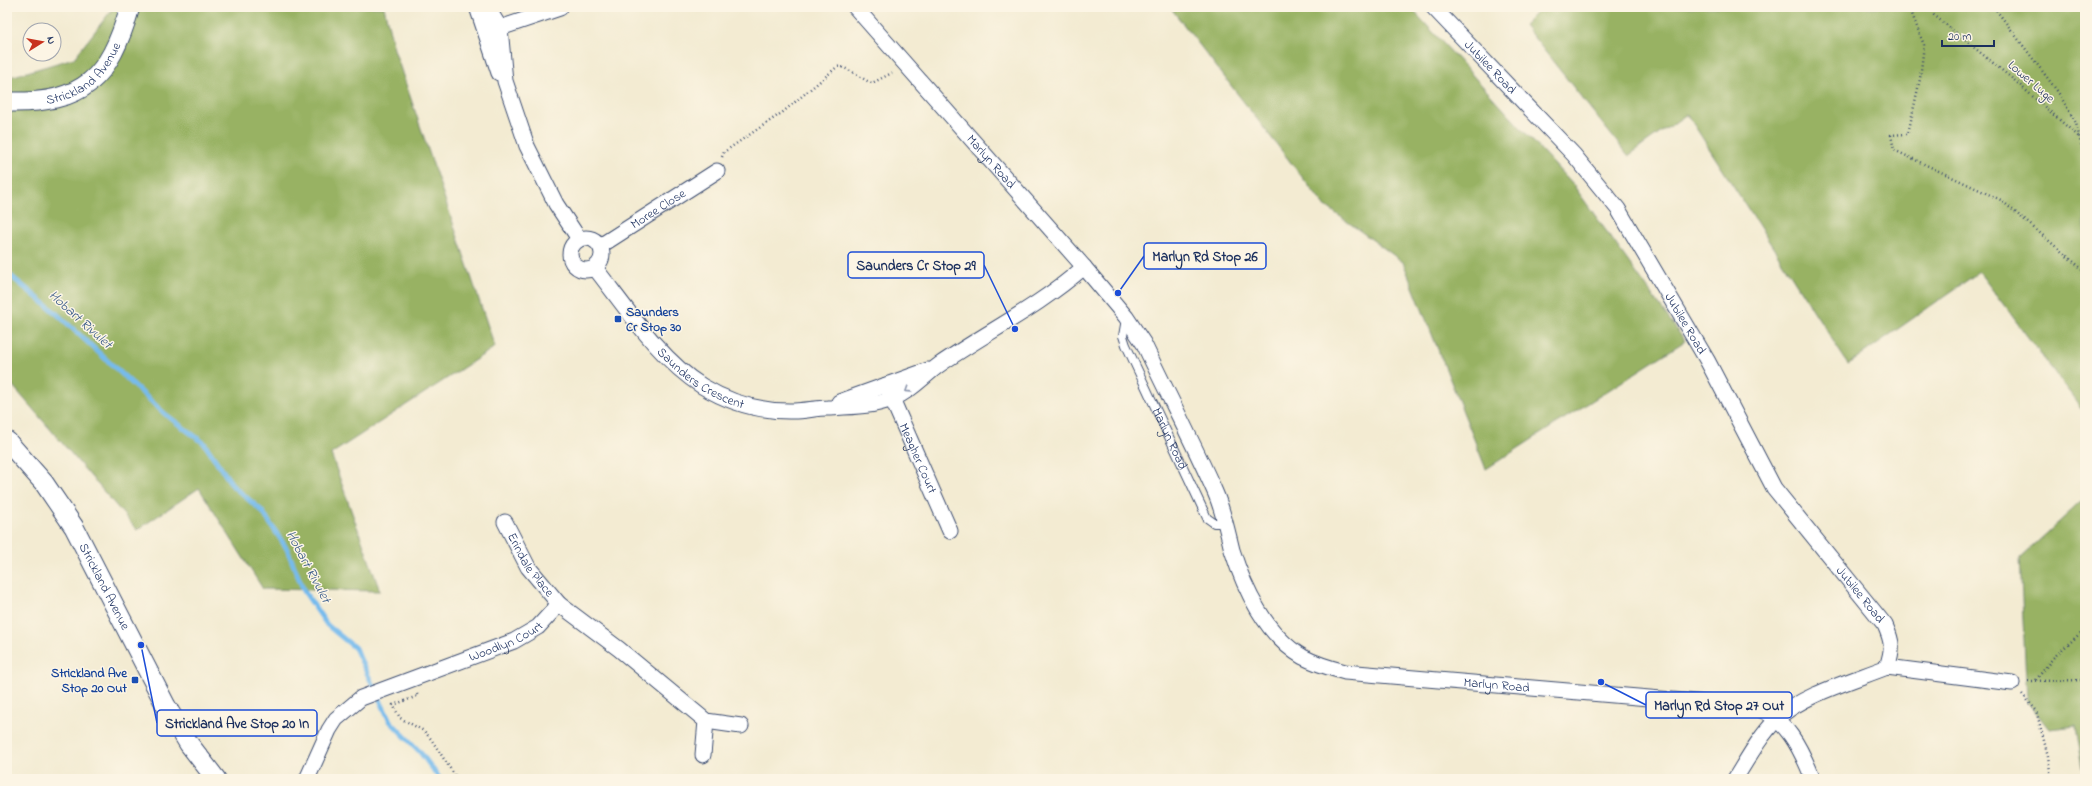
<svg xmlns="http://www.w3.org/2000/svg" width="2092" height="786" font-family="'Indie Flower',sans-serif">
<rect width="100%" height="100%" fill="#fcf5e5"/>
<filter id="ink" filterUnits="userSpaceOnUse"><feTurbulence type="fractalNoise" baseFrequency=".025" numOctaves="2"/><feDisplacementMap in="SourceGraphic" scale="8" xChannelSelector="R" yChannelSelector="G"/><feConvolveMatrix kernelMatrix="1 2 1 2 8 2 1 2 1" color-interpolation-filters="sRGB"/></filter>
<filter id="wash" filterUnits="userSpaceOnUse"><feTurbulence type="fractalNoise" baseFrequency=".012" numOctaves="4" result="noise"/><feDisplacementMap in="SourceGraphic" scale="16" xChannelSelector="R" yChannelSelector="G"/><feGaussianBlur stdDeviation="0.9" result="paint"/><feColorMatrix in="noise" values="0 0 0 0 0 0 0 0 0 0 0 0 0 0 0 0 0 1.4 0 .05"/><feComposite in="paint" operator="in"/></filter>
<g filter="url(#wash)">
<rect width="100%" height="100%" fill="#f3ebd2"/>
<!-- forest -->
<path fill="#98b263" stroke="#5a7060" d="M114,7H384L394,49L495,347L331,454L380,591L263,589L199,488L137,530L7,379V78L74,58Z
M1170,7H1410L1574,186L1685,341L1486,469L1403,262L1323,204Z
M1542,7H2085V413L1979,272L1848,364L1687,114L1628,156L1524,25Z
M2085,498V779L2076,726L2049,729L2027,701L2020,558Z"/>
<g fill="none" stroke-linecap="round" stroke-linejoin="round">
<!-- stream -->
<path stroke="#76bbed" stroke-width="5" d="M7,273L56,313L165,414L204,443L233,486L262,511L287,549L304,591L327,625L355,648L390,721L420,752L440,779"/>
</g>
</g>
<g filter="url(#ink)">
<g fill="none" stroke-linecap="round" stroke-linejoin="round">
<defs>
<g id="service">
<path id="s1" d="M1126,319L1123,336L1126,345L1207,518L1214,523H1225"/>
</g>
<g id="minor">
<path d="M477,7L499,73"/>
<path d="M487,7L500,28L505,81L527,146L556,204L579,239"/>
<path id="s2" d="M855,7L1084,267L1126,317L1144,344C1167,393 1193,442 1215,492C1223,510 1227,530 1232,550C1244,588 1266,636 1303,657C1316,664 1330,668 1345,672L1754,707C1786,717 1801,749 1813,779"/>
<path id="s3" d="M1433,7L1574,155L1618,209L1707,360L1774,488L1885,625C1893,643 1893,649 1887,667L2012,683"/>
<path d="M491,31L560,8"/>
<circle cx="586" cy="254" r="16"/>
<path id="s4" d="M600,246L717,171"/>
<path id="s5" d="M595,268C625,306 660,360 702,386C730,403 761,412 794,411C805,411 816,408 827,408C848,407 872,407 892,399C911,391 923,377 939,365C987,332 1040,306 1084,267"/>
<path id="s6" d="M886,385L950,531"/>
<path d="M839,402L928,370"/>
<path id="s7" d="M505,522L528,567L559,604"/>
<path d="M703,755L706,721"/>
<path id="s8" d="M307,779L329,730L336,719L361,698L514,641L538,627L559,604L619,649L706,721L741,726"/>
<path d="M1735,779C1748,758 1760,736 1777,719C1801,695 1855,680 1887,667"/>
</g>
<g id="tertiary">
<path id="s9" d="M7,102C84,104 109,79 130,7"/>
<path id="s10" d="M7,441L44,483L74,527L166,706L189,744L216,779"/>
</g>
</defs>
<!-- service casing -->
<use href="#service" stroke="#3b4b6f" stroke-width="10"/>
<!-- minor casing -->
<use href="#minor" stroke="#3b4b6f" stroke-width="17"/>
<!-- tertiary casing -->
<use href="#tertiary" stroke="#3b4b6f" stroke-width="21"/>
<!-- path -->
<path stroke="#3b4b6f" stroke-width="2.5" stroke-dasharray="1 3" stroke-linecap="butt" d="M1914,7L1912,14L1924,45L1920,79L1908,134L1891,135L1894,150L2001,200L2081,268L2085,276
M1931,7L1934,15L2014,80L2079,137L2085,139
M1994,7L2058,92L2076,123L2085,161
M722,157L724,152L783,112L837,67C845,65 863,80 872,83L892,73
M2036,680L2053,658L2085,629
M2028,681L2085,680
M417,694L418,696L393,705L400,718L424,731L431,739L457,779
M2022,694L2036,710L2048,756L2051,779"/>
<!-- service -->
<use href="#service" stroke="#fff" stroke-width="8"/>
<!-- minor -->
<use href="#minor" stroke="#fff" stroke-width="15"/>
<!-- tertiary -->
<use href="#tertiary" stroke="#fff" stroke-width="19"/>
</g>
<!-- one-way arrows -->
<defs><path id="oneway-chevron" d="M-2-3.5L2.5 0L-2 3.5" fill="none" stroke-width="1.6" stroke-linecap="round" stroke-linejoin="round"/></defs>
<use stroke="#8d97ae" href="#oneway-chevron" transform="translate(908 390) rotate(147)"/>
</g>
<!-- markers -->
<g fill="#1a4fb4" stroke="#fcf5e5" stroke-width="1.5">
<rect x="614" y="315" width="8" height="8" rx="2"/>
<rect x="131" y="676" width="8" height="8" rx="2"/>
</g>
<g text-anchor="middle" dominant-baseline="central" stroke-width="3" stroke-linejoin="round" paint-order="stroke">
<!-- street labels -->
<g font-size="13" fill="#1b2f5e" stroke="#fcf5e5">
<text stroke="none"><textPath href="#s3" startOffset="83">Jubilee Road</textPath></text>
<text stroke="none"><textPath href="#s9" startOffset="87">Strickland Avenue</textPath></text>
<text transform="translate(2031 82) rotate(41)">Lower Luge</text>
<text stroke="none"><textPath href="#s2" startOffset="206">Marlyn Road</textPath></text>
<text stroke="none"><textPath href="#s4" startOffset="69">Moree Close</textPath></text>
<text stroke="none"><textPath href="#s3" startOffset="407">Jubilee Road</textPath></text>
<text stroke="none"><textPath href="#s5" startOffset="155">Saunders Crescent</textPath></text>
<text stroke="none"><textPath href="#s1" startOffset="130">Marlyn Road</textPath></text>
<text stroke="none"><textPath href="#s6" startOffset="80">Meagher Court</textPath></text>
<text stroke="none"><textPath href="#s7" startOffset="50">Erindale Place</textPath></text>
<text stroke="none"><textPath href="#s10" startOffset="176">Strickland Avenue</textPath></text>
<text stroke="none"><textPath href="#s3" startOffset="731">Jubilee Road</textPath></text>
<text stroke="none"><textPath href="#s8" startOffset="255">Woodlyn Court</textPath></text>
<text stroke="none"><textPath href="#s2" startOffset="997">Marlyn Road</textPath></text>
</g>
<!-- transit labels -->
<g font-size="13" font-weight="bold" fill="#164399" stroke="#fcf5e5" text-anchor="start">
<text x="626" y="312">Saunders<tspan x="626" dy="15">Cr Stop 30</tspan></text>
<text x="127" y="673" text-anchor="end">Strickland Ave<tspan x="127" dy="15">Stop 20 Out</tspan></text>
</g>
<!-- water labels -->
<g font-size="14" font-style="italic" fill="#365989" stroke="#fcf5e5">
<text transform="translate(80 320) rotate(42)">Hobart Rivulet</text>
<text transform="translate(308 567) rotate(62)">Hobart Rivulet</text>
</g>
</g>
<!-- callouts -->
<path fill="none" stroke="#1d4ed8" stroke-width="1.5" d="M1118 293L1144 256M1015 329L984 265M1601 682L1646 705M141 645L157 723"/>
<g fill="#1d4ed8" stroke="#fcf5e5" stroke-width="1.5">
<circle cx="1118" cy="293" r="4"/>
<circle cx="1015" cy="329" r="4"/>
<circle cx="1601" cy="682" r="4"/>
<circle cx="141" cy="645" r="4"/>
</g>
<g fill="#fcf5e5" stroke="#1d4ed8" stroke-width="1.5">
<rect x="1144" y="243" width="122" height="26" rx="4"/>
<rect x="848" y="252" width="136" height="26" rx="4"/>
<rect x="1646" y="692" width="146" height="26" rx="4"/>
<rect x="157" y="710" width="160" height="26" rx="4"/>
</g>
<g font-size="14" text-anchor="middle" font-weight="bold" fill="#1b2f5e">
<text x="1205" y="261">Marlyn Rd Stop 26</text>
<text x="916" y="270">Saunders Cr Stop 29</text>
<text x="1719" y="710">Marlyn Rd Stop 27 Out</text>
<text x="237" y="728">Strickland Ave Stop 20 In</text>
</g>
<!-- margin -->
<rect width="2092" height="786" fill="none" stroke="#fcf5e5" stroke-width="24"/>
<!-- north arrow -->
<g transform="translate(42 42) rotate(79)"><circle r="19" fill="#fcf5e5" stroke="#a2a6af"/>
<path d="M0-3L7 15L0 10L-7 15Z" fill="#c8321e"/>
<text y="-6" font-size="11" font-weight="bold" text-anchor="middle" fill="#1b2f5e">N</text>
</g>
<!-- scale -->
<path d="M1942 40v6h52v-6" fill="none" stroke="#1b2f5e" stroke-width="2"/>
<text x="1948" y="40" font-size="12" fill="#1b2f5e" stroke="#fcf5e5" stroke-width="3" paint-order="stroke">20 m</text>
</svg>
